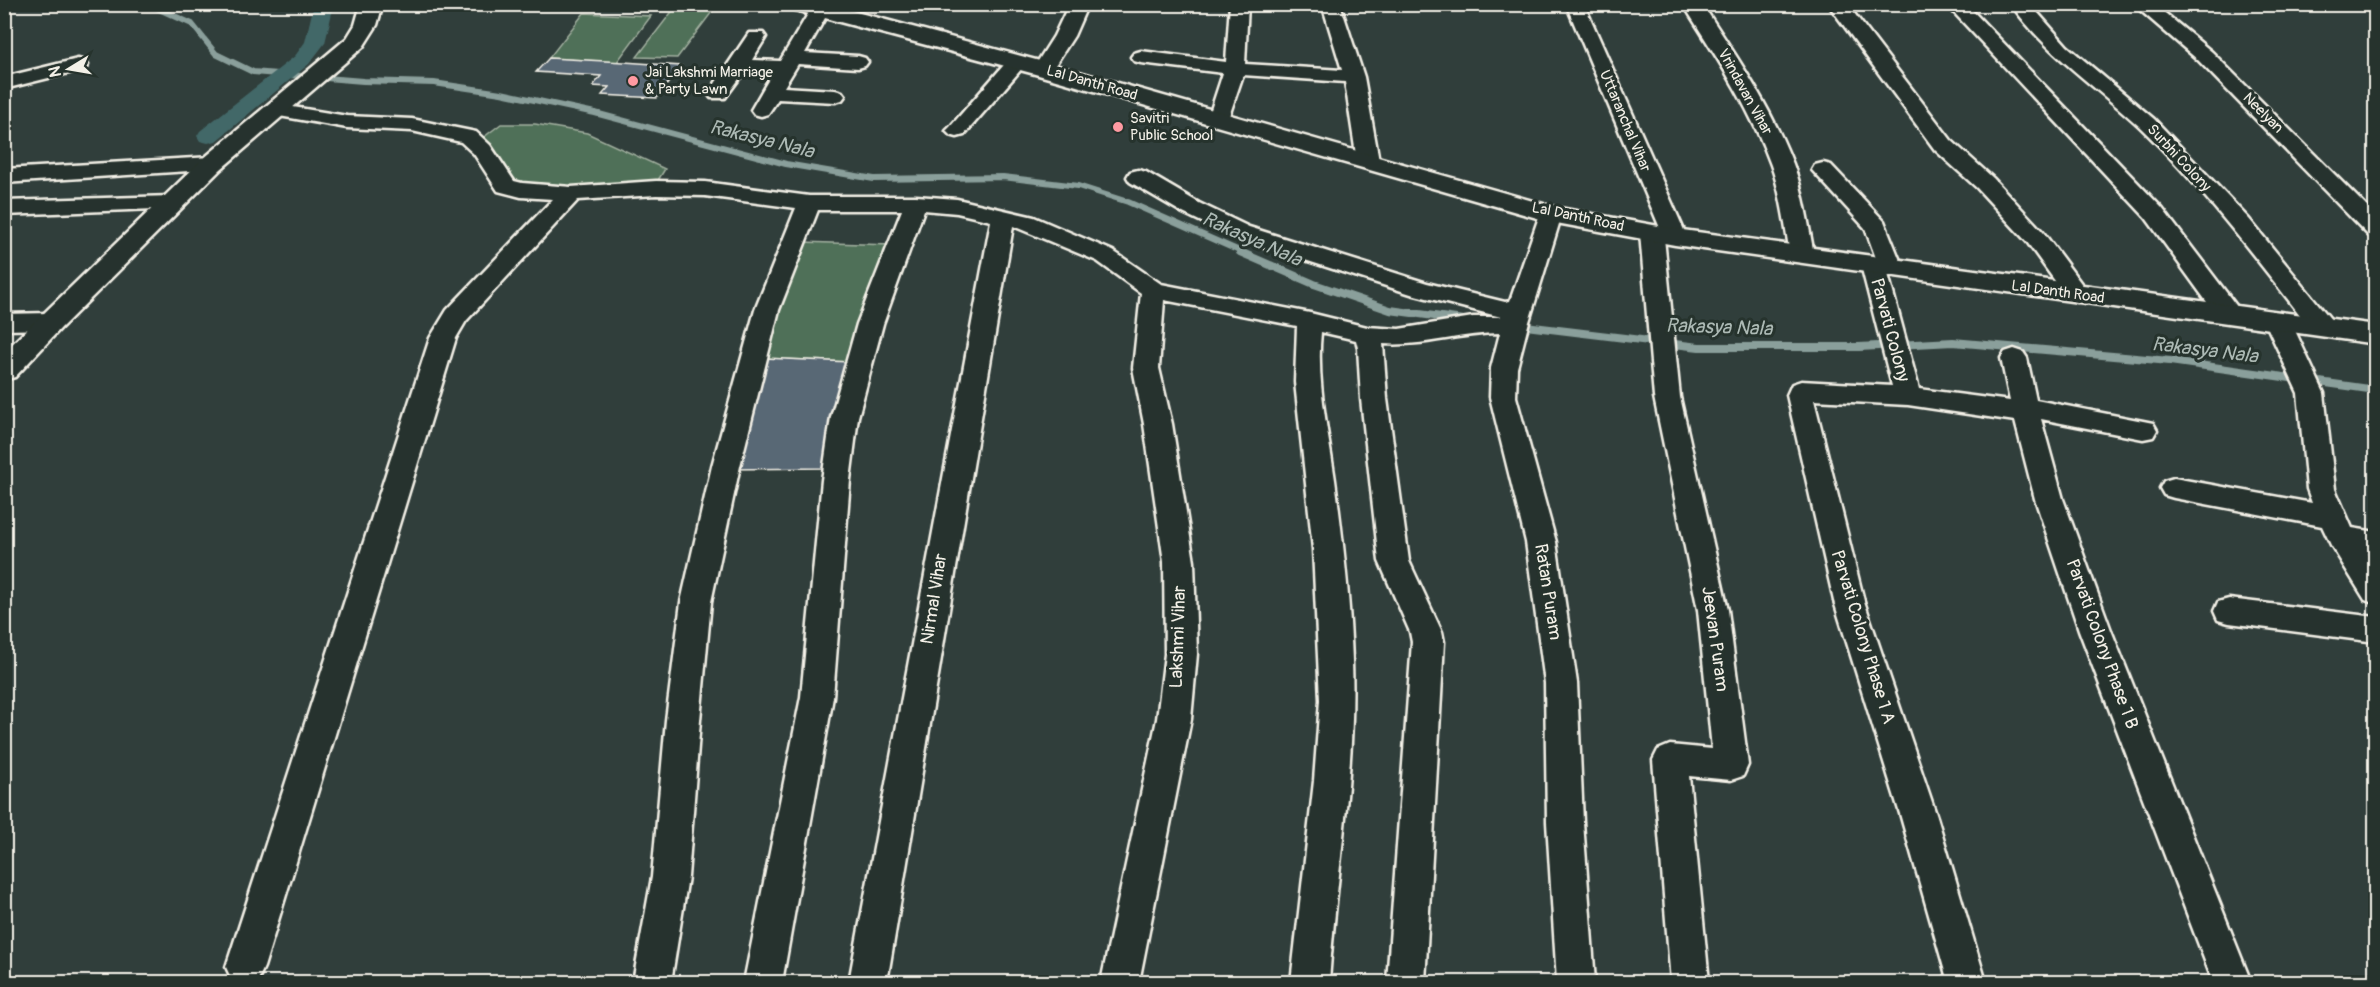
<svg xmlns="http://www.w3.org/2000/svg" width="2380" height="987" font-family="Pangolin,sans-serif">
<rect width="100%" height="100%" fill="#303e3b"/>
<filter id="ink" filterUnits="userSpaceOnUse"><feTurbulence type="fractalNoise" baseFrequency=".0167" numOctaves="2"/><feDisplacementMap in="SourceGraphic" scale="12" xChannelSelector="R" yChannelSelector="G"/><feConvolveMatrix kernelMatrix="1 2 1 2 8 2 1 2 1" color-interpolation-filters="sRGB"/></filter>
<g filter="url(#ink)">
<!-- green -->
<path fill="#507058" stroke="#a2b0a0" stroke-width="1.5" d="M677,5L715,8L677,58L637,57Z
M584,13L651,16L617,62L549,58Z
M501,124H535L587,133L665,169L655,185C605,188 558,190 509,181L484,137Z
M802,242L890,245L850,362L764,358L777,301Z"/>
<g fill="none" stroke-linecap="round" stroke-linejoin="round">
<!-- stream-far1 -->
<path stroke="#8a9f9b" stroke-width="6" d="M148,4L192,24L216,54L253,72L363,81L434,83L501,93L595,113L786,164L874,179L1003,177L1078,186L1128,202L1244,253"/>
<!-- stream -->
<path stroke="#8a9f9b" stroke-width="8" d="M1240,252L1314,284L1390,310L1471,321
M1517,325L1699,347H1859L1953,342L2170,361L2376,390"/>
<!-- canal -->
<path fill="#436868" fill-rule="evenodd" d="M314,4H334L325,43L309,64L216,141L208,143L200,141L197,136L200,131L295,56L305,42Z"/>
</g>
<!-- building -->
<path fill="#596875" stroke="#f4f1e8" stroke-width="1.5" d="M549,58L624,62L681,66L657,98L602,95L609,87L593,86L601,76L536,72Z
M764,358L850,362L827,468L734,469Z"/>
<g fill="none" stroke-linecap="round" stroke-linejoin="round">
<defs>
<path id="street" d="M814,4H833L805,53L858,56L865,58L868,62L865,66L858,68L798,64L784,87L835,90L842,92L845,96L842,100L835,102L778,99L768,114L761,116L754,114L751,110L773,72L745,71L725,98H711L708,94L749,33H763L766,37L752,60L780,61Z
M1069,4H1088L1074,36L1050,73H1036L1033,69L1054,36Z
M1230,4H1248L1245,64L1342,70L1322,4H1340L1364,77L1379,161L1376,166L1368,168L1360,166L1357,161L1345,82L1243,75L1228,119L1225,123L1218,125L1211,123L1208,119L1223,73L1141,63L1134,61L1131,57L1134,53L1141,51L1226,62Z
M1566,4H1584L1687,237L1683,242L1675,244L1667,242L1664,238L1680,397L1728,610L1748,765L1743,776L1731,780L1689,776L1709,982H1671L1653,760L1658,750L1670,745L1712,749L1698,610L1654,397L1640,233L1644,228L1652,226L1660,228Z
M1683,4H1702C1736,55 1771,107 1793,164C1804,193 1808,224 1814,254L1810,259L1802,261L1794,259L1790,254C1785,224 1781,193 1771,165C1750,107 1716,56 1683,4Z
M1828,4H1847L1951,140L1993,178L2043,232L2089,294L2086,299L2077,302L2068,299L2027,242L1977,188L1935,150Z
M1946,4H1966L2162,208L2238,308L2241,314L2238,320L2229,322L2220,320L2146,218Z
M2011,4H2030L2067,46L2154,119L2249,219L2332,321L2336,327L2332,333L2323,335L2314,333C2259,262 2204,189 2140,127C2096,86 2046,54 2011,4Z
M2133,4H2154L2212,52L2376,216V237L2368,235L2198,60Z
M1017,56L1024,58L1027,62L1024,66L964,135L957,137L950,135L946,131L950,127L1010,58Z
M78,59L85,61L88,65L85,69L4,89V77Z
M275,104L347,116L412,119L476,132L490,145L514,181L522,183L571,187L656,181L705,182L809,196H916L957,199L1034,217L1113,251L1161,284L1310,313L1367,327L1399,329L1473,317H1501L1411,294L1233,237L1183,213L1130,182L1127,177L1130,172L1138,170L1146,172L1199,203L1249,227L1427,283L1505,302L1510,301L1540,214L1543,209L1551,207L1559,209L1562,214L1528,325L1517,368L1516,397L1556,542L1577,683L1583,822L1595,982H1557L1547,822L1545,683L1526,542L1490,397L1491,368L1500,333C1461,333 1422,347 1383,344L1387,399L1409,561L1442,632L1444,642L1425,982H1387L1412,642L1410,632L1379,561L1361,399L1358,348L1356,340L1321,332C1316,382 1328,431 1335,480C1343,540 1350,601 1352,661C1356,769 1336,875 1329,982H1291L1314,781L1320,700L1313,549L1295,382L1297,326L1164,300L1159,368L1172,424L1194,562L1197,654L1191,719L1139,982H1101L1157,719L1165,654L1164,562L1144,424L1133,368L1141,293L1097,261L1013,226L887,982H849L991,221L957,213L924,210L883,324L858,417L850,480L833,697L782,982H744L801,697L822,480L831,417L857,324L902,210H818L779,310L740,466L711,602L700,720L688,877L671,982H633L652,877L666,720L681,602L712,466L755,310L796,208L705,196L656,195L578,200L466,321L456,338L264,967L258,980L253,982L232,980L226,967L430,338L447,310L553,199L521,197L498,191L474,154L461,142L412,131L347,128L268,114L265,110L268,106Z
M212,157L220,159L223,164L220,169L4,183V169Z
M1823,163L1831,165L1884,221L1903,268L1899,273L1888,274L1919,389L2010,401L2001,358L2005,352L2014,349L2023,352L2027,358L2036,400L2143,421L2153,423L2157,430L2153,437L2143,439L2041,419L2063,499L2111,630L2251,982H2213L2079,630L2035,499L2015,421L1908,405L1814,400L1864,601L1937,817L1986,982H1948L1901,817L1834,601L1787,395L1792,384L1801,381L1892,386L1861,265L1865,260L1876,258L1865,228L1812,170L1815,165Z
M172,196L180,198L183,203L180,208L4,215V201Z
M51,313L60,315L63,321L60,327L51,329L4,330V314Z
M2278,314L2287,316L2291,322L2324,393L2335,489L2352,528L2376,532V554L2367,553L2376,566V604L2365,600L2331,545L2322,526L2174,498L2164,495L2160,488L2164,481L2174,478L2312,503L2307,489L2298,393L2265,322L2269,316Z
M2229,599L2376,617V642L2229,623L2218,620L2214,611L2218,602Z"/>
<path id="secondary" d="M361,4H383L377,25L363,47L221,169L61,328L15,377L4,380V352L203,159L347,38L355,25Z
M789,4H826L1051,64L1554,207L1675,229L2376,325V344L1675,245L1551,222L1035,74L791,9Z"/>
</defs>
<!-- street casing -->
<use href="#street" stroke="#f4f1e8" stroke-width="5"/>
<!-- secondary casing -->
<use href="#secondary" stroke="#f4f1e8" stroke-width="5"/>
<!-- street -->
<use href="#street" fill="#26332d" fill-rule="evenodd"/>
<!-- secondary -->
<use href="#secondary" fill="#26332d" fill-rule="evenodd"/>
</g>
</g>
<!-- markers -->
<g fill="#ff9aa2" stroke="#26332d" stroke-width="2">
<circle cx="633" cy="81" r="6"/>
<circle cx="1118" cy="127" r="6"/>
</g>
<g text-anchor="middle" dominant-baseline="central" stroke-width="6" stroke-linejoin="round" paint-order="stroke">
<!-- far-poi labels -->
<g font-size="15" fill="#f4f1e8" stroke="#26332d" text-anchor="start">
<text x="645" y="72">Jai Lakshmi Marriage<tspan x="645" dy="17">&amp; Party Lawn</tspan></text>
<text x="1130" y="118">Savitri<tspan x="1130" dy="17">Public School</tspan></text>
</g>
<!-- far-street labels -->
<g font-size="15" fill="#f4f1e8" stroke="#26332d">
<text transform="translate(1092 83) rotate(16)">Lal Danth Road</text>
<text transform="translate(1745 92) rotate(61)">Vrindavan Vihar</text>
<text transform="translate(2263 113) rotate(45)">Neelyan</text>
<text transform="translate(1625 121) rotate(67)">Uttaranchal Vihar</text>
<text transform="translate(2179 158) rotate(47)">Surbhi Colony</text>
<text transform="translate(1578 217) rotate(12)">Lal Danth Road</text>
<text transform="translate(2058 292) rotate(8)">Lal Danth Road</text>
</g>
<!-- street labels -->
<g font-size="18" fill="#f4f1e8" stroke="#26332d">
<text transform="translate(1890 330) rotate(75)">Parvati Colony</text>
<text transform="translate(1548 592) rotate(81)">Ratan Puram</text>
<text transform="translate(934 599) rotate(-81)">Nirmal Vihar</text>
<text transform="translate(1178 637) rotate(-88)">Lakshmi Vihar</text>
<text transform="translate(1863 637) rotate(73)">Parvati Colony Phase 1 A</text>
<text transform="translate(1715 639) rotate(82)">Jeevan Puram</text>
<text transform="translate(2102 644) rotate(70)">Parvati Colony Phase 1 B</text>
</g>
<!-- water labels -->
<g font-size="20" font-style="italic" fill="#adbab5" stroke="#26332d">
<text transform="translate(762 139) rotate(14)">Rakasya Nala</text>
<text transform="translate(1252 239) rotate(24)">Rakasya Nala</text>
<text transform="translate(1719 327) rotate(2)">Rakasya Nala</text>
<text transform="translate(2205 350) rotate(7)">Rakasya Nala</text>
</g>
</g>
<!-- margin -->
<rect width="2380" height="987" fill="none" stroke="#26332d" stroke-width="24"/>
<rect x="12" y="12" width="2356" height="963" fill="none" stroke="#f4f1e8" stroke-width="2" filter="url(#ink)"/>
<!-- north arrow -->
<g transform="translate(69 69) rotate(259)" stroke="#26332d" stroke-width="4.5" paint-order="stroke">
<path d="M0-4.5L10 22L0 15L-10 22Z" fill="#f4f1e8"/>
<text y="-9" font-size="16" font-weight="bold" text-anchor="middle" fill="#f4f1e8">N</text>
</g>
</svg>
